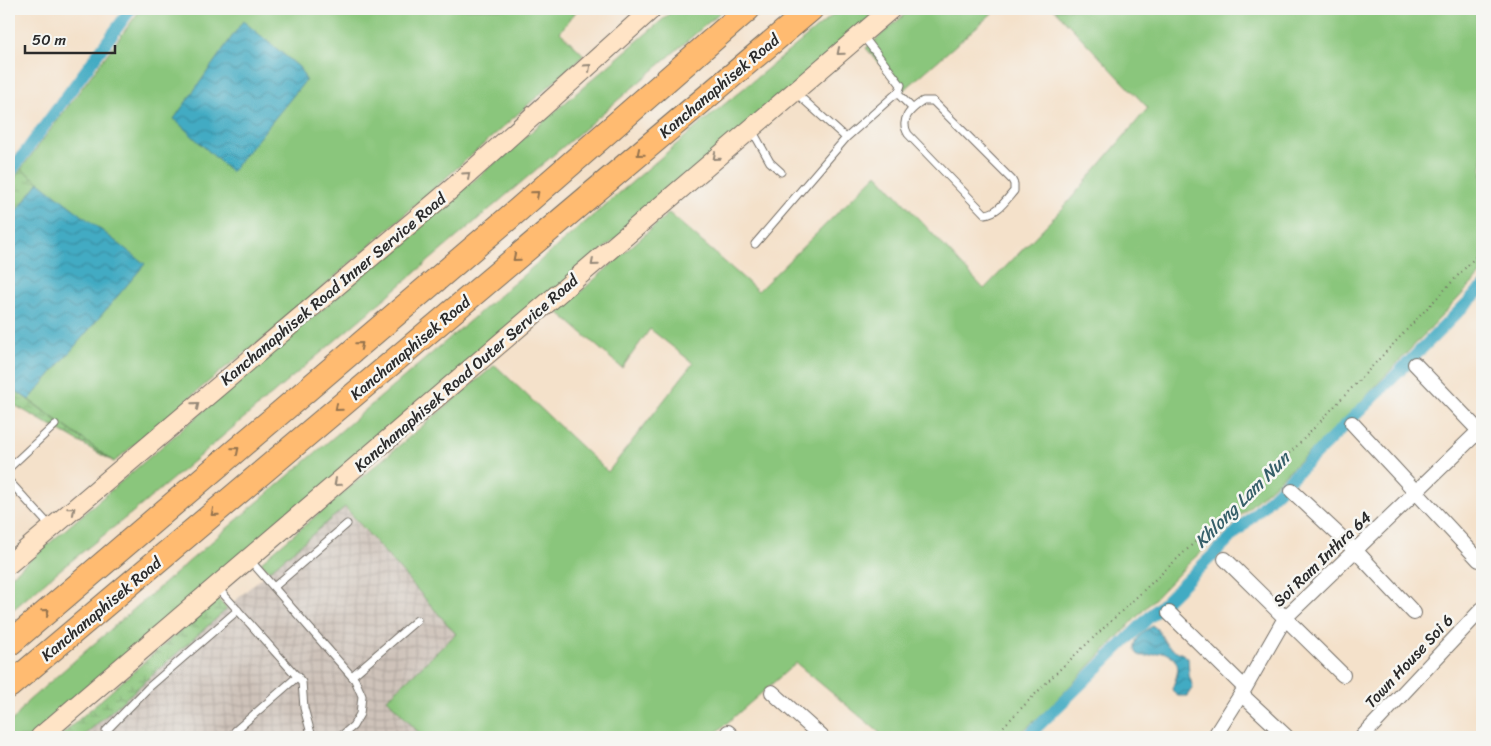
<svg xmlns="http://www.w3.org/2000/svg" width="1491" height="746" font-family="Sriracha,sans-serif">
<defs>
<pattern id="industrial-grid" width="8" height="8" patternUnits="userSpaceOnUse" patternTransform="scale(1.25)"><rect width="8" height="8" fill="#cec2b9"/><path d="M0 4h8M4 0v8" fill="none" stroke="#b1a79f"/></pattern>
<pattern id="wetland-marsh" width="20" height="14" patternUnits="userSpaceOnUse" patternTransform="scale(1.25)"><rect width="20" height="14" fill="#8ac67b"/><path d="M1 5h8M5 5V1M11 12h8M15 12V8" fill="none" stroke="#71a165"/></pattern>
<pattern id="water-waves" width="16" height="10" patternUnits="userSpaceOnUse" patternTransform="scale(1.25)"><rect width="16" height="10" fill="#43abc3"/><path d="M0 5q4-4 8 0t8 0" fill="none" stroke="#388b9f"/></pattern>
</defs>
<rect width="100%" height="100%" fill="#f6f6f2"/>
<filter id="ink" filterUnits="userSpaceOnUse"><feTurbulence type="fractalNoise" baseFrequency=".02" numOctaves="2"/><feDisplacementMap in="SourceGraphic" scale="10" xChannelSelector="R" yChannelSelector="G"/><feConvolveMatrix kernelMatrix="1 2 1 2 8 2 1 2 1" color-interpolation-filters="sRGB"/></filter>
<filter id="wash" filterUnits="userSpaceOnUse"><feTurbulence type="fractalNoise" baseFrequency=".0096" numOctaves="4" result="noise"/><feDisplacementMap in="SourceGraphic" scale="20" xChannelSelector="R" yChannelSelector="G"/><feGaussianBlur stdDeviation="1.12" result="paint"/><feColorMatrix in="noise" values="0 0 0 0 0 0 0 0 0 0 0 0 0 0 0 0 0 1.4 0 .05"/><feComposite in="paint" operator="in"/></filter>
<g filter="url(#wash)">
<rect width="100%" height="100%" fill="#f4e1ca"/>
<!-- industrial -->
<path fill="url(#industrial-grid)" d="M344,507L456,634L387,699L423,737H82L272,568Z"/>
<!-- green -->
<path fill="#8ac67b" stroke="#5a7853" d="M141,9H578L560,32L584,55L276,329L221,371L114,462L29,400L144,264L21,169Z
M675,9H724L658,66L143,504L56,573L9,613V578C230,387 453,199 675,9Z
M840,9H885L31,737H9V723L17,716L27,702L88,649L253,506L692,131Z
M911,9H997L903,91L866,48Z
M1054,9H1482V273L1343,421L1190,562L1049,708L1016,737H876L880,733L796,663L711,737H423L387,699L456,634L345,507L269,571L261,562L495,365L608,472L693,363L650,329L622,368L558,312L669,213L758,291L877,174L984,289L1063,208L1148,108Z"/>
<!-- wetland -->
<path fill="url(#wetland-marsh)" stroke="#5a7853" d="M21,169L39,182L9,221V186Z
M9,386L114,462L9,402Z
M217,598L227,609L82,737H59Z"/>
<!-- water -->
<path fill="url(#water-waves)" stroke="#376b77" d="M243,21L299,67L306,80L231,172L174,119Z
M39,182L145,264L29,400L9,386V221Z
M1153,626C1160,629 1162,639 1167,645C1173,651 1182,652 1188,658L1189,675L1193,687L1187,696H1178L1174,693L1172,689C1178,672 1184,661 1163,652C1156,653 1149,657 1143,656C1139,656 1138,655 1136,652C1131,641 1144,630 1153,626Z"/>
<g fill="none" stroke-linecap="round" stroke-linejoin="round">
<!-- canal -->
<path stroke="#43abc3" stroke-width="12" d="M9,174L131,9
M1027,737L1370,401L1482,288"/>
</g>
</g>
<g filter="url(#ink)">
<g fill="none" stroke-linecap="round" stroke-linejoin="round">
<defs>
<path id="service" d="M796,93L846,138L899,91L901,85L863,36
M897,93L912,108
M923,101H933L1012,180L1014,184V191C1006,200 998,213 985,214L908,134C899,119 911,109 923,101Z
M752,130L770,162L781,172
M755,244L846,138
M9,468L55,425
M9,481L51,527
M249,559L355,680L362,696L360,714L353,726L340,737
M217,587L302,682L304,708L312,737
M274,587L347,524
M352,676L417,620
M235,731L298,676
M107,737L106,731L148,688L238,610"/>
<path id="minor" d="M1415,364L1482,434
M1352,423L1479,560
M1292,491L1355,550L1414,613
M1225,559L1343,675
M1169,613L1245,688
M772,692L822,737
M1241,694L1286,736
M728,732L733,737
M1214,737L1245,688L1285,618L1482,428
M1362,737L1482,609"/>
<path id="secondary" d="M9,564L456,185L652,9
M40,737L891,9"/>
<path id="motorway" d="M9,644L518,210L748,9
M9,686L811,9"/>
</defs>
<!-- service casing -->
<use href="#service" stroke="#716b63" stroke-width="9"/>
<!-- minor casing -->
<use href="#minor" stroke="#716b63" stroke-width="16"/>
<!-- secondary casing -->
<use href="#secondary" stroke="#716b63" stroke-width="21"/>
<!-- motorway casing -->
<use href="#motorway" stroke="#716b63" stroke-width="26"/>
<!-- path -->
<path stroke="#716b63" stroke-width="2" stroke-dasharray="1 4" stroke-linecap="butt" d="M993,737L1056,673L1299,444L1482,250"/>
<!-- service -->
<use href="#service" stroke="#fff" stroke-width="7"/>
<!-- minor -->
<use href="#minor" stroke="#fff" stroke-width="14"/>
<!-- secondary -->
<use href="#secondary" stroke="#ffe4c6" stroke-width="19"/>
<!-- motorway -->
<use href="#motorway" stroke="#ffbb71" stroke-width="24"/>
</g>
<!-- one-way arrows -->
<defs><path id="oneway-chevron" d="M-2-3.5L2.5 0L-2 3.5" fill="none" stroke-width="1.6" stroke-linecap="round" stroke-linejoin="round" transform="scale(1.25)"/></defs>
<g stroke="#958878">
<use href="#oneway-chevron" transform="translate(840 52) rotate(140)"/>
<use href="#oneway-chevron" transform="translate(588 67) rotate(-42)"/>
<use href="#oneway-chevron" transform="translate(716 157) rotate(139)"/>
<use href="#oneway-chevron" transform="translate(467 175) rotate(-42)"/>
<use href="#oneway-chevron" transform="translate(594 263) rotate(139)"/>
<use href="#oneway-chevron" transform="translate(196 405) rotate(-40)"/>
<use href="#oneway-chevron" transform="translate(337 483) rotate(139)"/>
<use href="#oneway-chevron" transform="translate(72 510) rotate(-40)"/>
</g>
<g stroke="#95734e">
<use href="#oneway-chevron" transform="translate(640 153) rotate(140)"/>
<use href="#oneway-chevron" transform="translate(536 194) rotate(-41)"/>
<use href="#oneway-chevron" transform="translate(516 258) rotate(140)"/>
<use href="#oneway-chevron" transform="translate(360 345) rotate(-40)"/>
<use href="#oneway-chevron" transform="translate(338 408) rotate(140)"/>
<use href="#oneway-chevron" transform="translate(236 450) rotate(-40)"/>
<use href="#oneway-chevron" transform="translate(214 513) rotate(140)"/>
<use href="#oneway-chevron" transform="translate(46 612) rotate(-40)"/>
</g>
</g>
<g text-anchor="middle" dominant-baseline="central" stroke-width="5" stroke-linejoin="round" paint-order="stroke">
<!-- street labels -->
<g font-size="16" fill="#2b2b2b" stroke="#f6f6f2">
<text transform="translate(719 86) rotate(-40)">Kanchanaphisek Road</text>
<text transform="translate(333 289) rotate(-40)">Kanchanaphisek Road Inner Service Road</text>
<text transform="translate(410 348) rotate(-40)">Kanchanaphisek Road</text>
<text transform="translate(466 373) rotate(-41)">Kanchanaphisek Road Outer Service Road</text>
<text transform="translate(1322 559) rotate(-44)">Soi Ram Inthra 64</text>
<text transform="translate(101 609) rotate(-40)">Kanchanaphisek Road</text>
<text transform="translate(1409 661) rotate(-47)">Town House Soi 6</text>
</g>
<!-- water labels -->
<g font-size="18" font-style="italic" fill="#355e68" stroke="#f6f6f2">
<text transform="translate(1242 500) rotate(-45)">Khlong Lam Nun</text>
</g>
</g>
<!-- margin -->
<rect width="1491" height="746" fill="none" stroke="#f6f6f2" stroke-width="30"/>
<!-- scale -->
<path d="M25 45v8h90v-8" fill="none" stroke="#2b2b2b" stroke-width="2.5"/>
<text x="32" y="45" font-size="15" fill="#2b2b2b" stroke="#f6f6f2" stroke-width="4" paint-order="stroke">50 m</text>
</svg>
